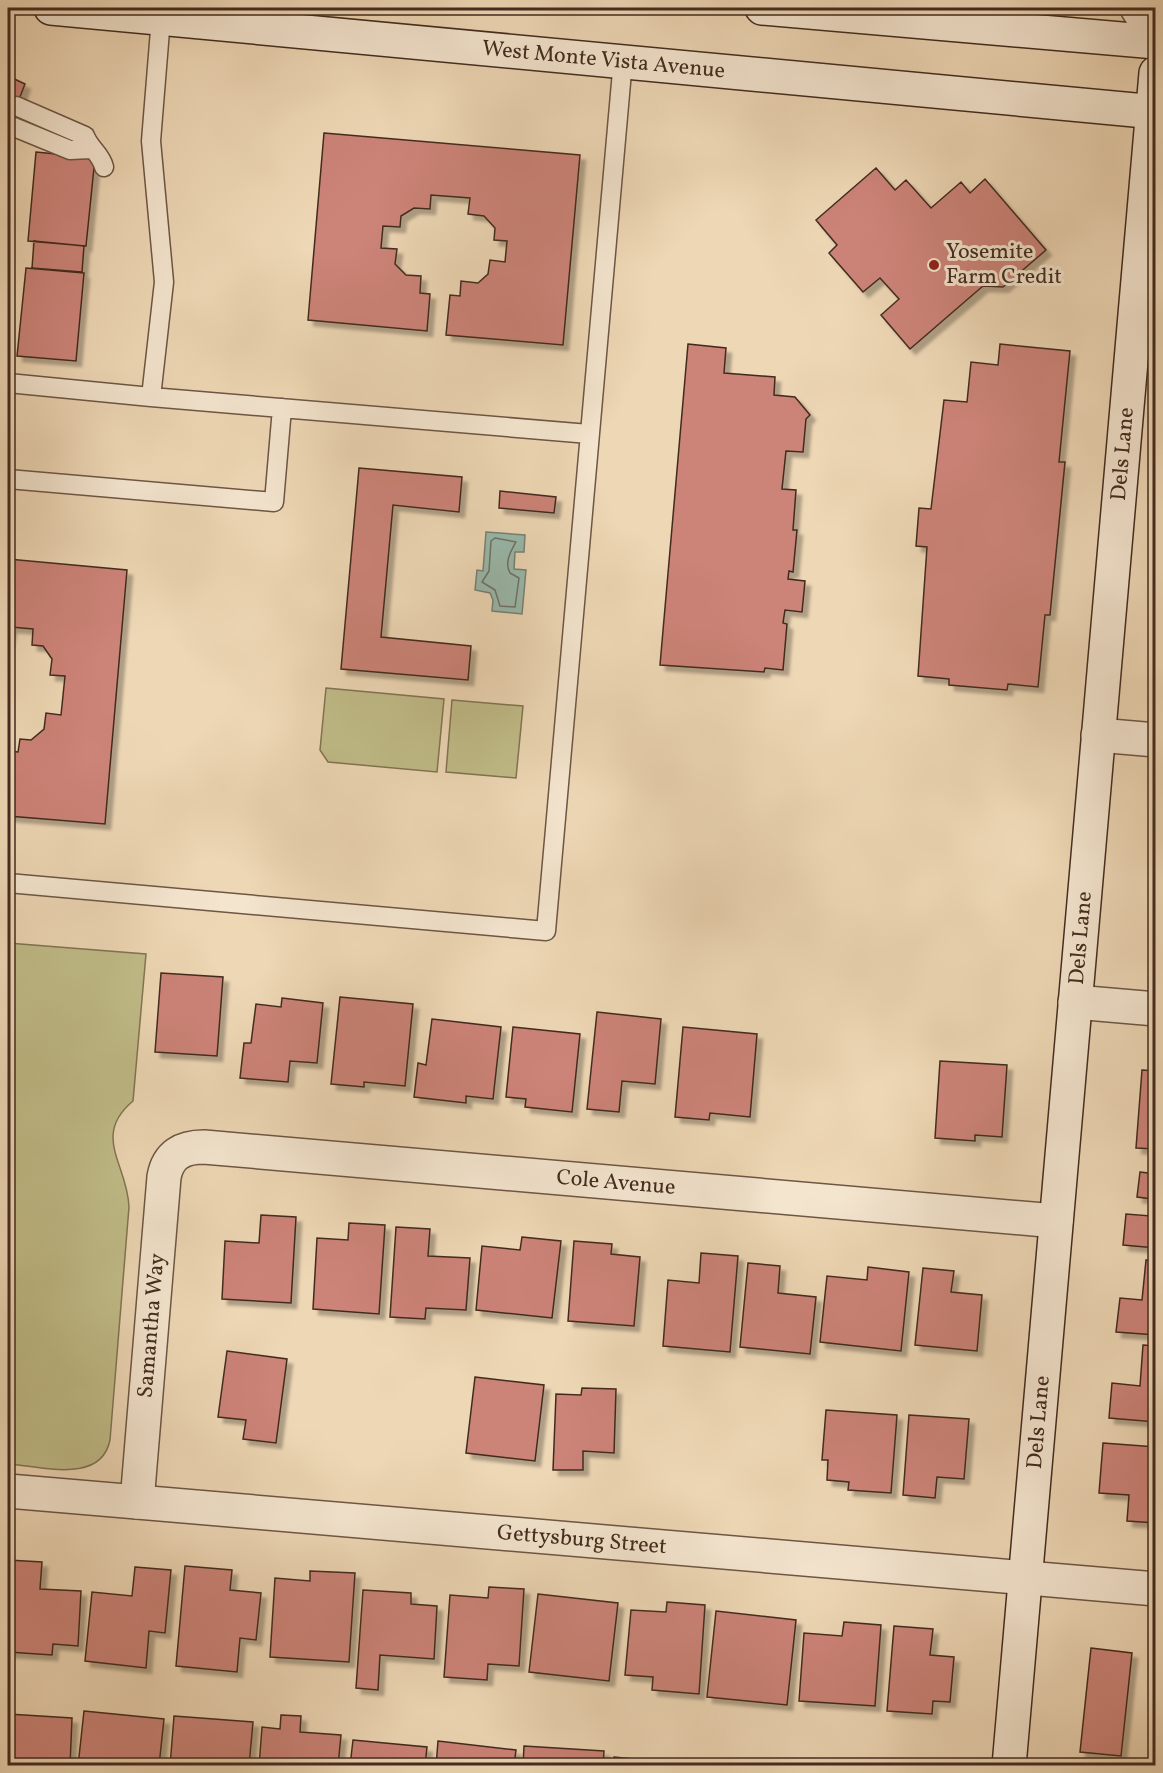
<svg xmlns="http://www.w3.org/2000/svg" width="1163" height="1773" font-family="Vollkorn,serif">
<defs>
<filter id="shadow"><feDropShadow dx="5.5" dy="5.5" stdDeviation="1.5" flood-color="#0004"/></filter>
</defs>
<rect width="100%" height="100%" fill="#eed7b5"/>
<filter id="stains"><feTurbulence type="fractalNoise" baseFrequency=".00333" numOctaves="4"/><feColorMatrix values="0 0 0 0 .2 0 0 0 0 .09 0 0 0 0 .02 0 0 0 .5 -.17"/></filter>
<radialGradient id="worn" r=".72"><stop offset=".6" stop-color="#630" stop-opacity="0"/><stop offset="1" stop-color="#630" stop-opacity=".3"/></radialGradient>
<!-- green -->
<path fill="#c0bc88" stroke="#817454" stroke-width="1.5" d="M326,688L444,699L437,772L328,762L320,750Z
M452,700L523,706L516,778L446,772Z
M8,943L146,954L133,1101C91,1136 128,1165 129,1207L110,1440C101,1485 40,1466 8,1464Z"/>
<!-- water -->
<path fill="#99baad" stroke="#768174" stroke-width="1.5" d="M486,532L525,535L524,552H515L514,569L526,570L522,614L492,611L493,600L490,593L475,590L477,570L483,571Z"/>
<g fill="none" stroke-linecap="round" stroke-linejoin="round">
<!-- shore -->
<path stroke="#6e7266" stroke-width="1.5" d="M495,538L516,542C511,551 504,562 510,573L519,578L515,607L500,606L495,590L482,582L489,571L491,541Z"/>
</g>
<!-- building -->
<path fill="#cc8378" stroke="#422b1f" stroke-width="1.5" filter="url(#shadow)" d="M8,76L25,84L8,128Z
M324,133L580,155L563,345L446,335L450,295L460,296L461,281L478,283L488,274L490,260L505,262L507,241L494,240L495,228L484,216L468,214L470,198L431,195L430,209L414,208L401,216L400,227L383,226L381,248L397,249L395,264L406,275L421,276L420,293L430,294L427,331L308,320Z
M36,152L95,158L86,246L28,241Z
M876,168L895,190L906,180L931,208L961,182L970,193L985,179L1046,250L1003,287L983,286L910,349L881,315L899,299L880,278L863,292L829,253L837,245L816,220Z
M34,241L84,246L82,272L32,268Z
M26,268L84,273L76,361L17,356Z
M688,344L726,348L724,373L775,377L774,395L795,397L810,415L806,419L803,452L786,451L782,489L796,490L793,530H797L793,572L789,571L788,579L805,581L802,612L785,610L783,623L787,624L783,670L765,668L764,672L660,665Z
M1000,344L1070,351L1059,462H1065L1050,615H1045L1038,687L1008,684L1007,690L949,685V679L918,676L927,547L916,546L919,508L931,509L944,400L967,402L971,362L998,365Z
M359,468L462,477L459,512L393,505L381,637L471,646L468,680L341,669Z
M500,491L556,497L554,513L499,508Z
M8,559L127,570L105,824L8,816V751L18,752L20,739L31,740L44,729L46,713L61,715L65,676L50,675L52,659L43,646L32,645L33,629L11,627L8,642Z
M161,973L223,977L217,1056L155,1052Z
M340,997L413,1004L405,1086L364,1082V1087L331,1084Z
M282,998L323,1003L317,1063L290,1061L288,1082L240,1078L244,1043H251L256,1004L281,1007Z
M597,1012L661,1019L655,1084L622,1081L619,1112L587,1109Z
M432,1019L501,1027L493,1099L466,1096V1103L414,1097L418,1063L426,1065Z
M513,1027L580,1034L572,1112L525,1107L526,1099L506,1097Z
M683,1027L757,1034L750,1117L710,1113L709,1120L675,1117Z
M940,1061L1007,1065L1002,1137L975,1135V1141L935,1138Z
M1142,1070L1156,1071V1149L1136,1148Z
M1140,1172L1156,1174V1248L1123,1245L1126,1214L1151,1216L1152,1199L1137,1197Z
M261,1215L296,1217L291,1303L222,1299L225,1241L259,1243Z
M349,1223L385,1225L379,1314L313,1309L317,1238L348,1240Z
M396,1227L430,1229L428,1256L470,1258L466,1310L426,1308L425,1319L390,1317Z
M522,1237L561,1241L552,1318L476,1310L482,1246L520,1250Z
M574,1241L612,1244L611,1254L640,1257L634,1326L568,1321Z
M701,1253L738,1256L730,1352L663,1346L668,1280L699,1283Z
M1146,1260L1156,1261V1335L1116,1332L1120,1298L1142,1300Z
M748,1263L780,1266L778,1293L816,1297L810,1354L740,1347Z
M868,1267L909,1272L901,1351L820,1342L827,1276L867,1280Z
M923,1268L954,1271L951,1292L982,1295L977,1351L915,1345Z
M1143,1345L1156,1346V1422L1109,1418L1112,1383L1140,1386Z
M227,1351L287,1359L276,1443L243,1439L246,1420L218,1417Z
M475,1377L544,1385L535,1461L466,1453Z
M582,1388L616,1389L614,1453L583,1451V1470H553L556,1394L581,1395Z
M826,1410L897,1415L891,1493L848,1490L849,1482L827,1480L828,1460H822Z
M909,1415L969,1419L964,1479L937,1477L935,1498L903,1495Z
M1103,1443L1156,1447V1523L1127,1521L1129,1495L1099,1493Z
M8,1560L42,1562L40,1589L81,1591L78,1646L53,1644L52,1655L8,1652Z
M185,1566L232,1570L230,1590L261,1593L256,1640L240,1638L237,1672L176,1666Z
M135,1567L171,1570L165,1633L149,1631L146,1668L85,1661L92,1592L132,1596Z
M310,1571L355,1573L349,1662L270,1657L275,1578L310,1581Z
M489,1587L524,1589L519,1666L488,1664L487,1680L444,1677L450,1595L488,1598Z
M363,1590L411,1593V1604L437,1606L434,1659L380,1655L378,1690L356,1688Z
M538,1594L618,1603L609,1681L529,1672Z
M667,1602L705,1605L699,1694L652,1690L653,1677L625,1675L631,1610L666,1612Z
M716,1611L796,1620L787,1705L707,1697Z
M844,1622L881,1625L875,1706L799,1701L804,1633L842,1636Z
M894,1626L933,1629L930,1655L954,1657L950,1702L933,1701L932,1714L887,1711Z
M1091,1648L1132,1653L1121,1756L1080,1752Z
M84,1711L164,1719L159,1766H78Z
M8,1714L72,1718L70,1766H8Z
M281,1715L301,1716L300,1732L341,1735L338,1766H259L262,1727L280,1729Z
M174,1716L253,1722L249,1766H170Z
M353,1740L427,1747L425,1766H350Z
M438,1741L516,1750L514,1766H436Z
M524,1746L604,1751L603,1766H523Z
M614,1757L692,1765L691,1766H613Z"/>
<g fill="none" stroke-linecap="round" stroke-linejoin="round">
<defs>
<path id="lane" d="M16,106L85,136C90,149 101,154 104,167
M9,125L70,150L90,149
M8,383L151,397L164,282L151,141L161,18
M151,397L589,434
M8,479L274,502L282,408
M8,883L546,931L623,60"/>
<g id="street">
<path d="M1137,8L1156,38"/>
<path d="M1098,735L1156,740"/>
<path d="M1075,1002L1156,1009"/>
<path id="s1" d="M8,1491L1156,1589"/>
<path id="s2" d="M137,1502L164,1177C168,1155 182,1147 204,1147L1056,1221"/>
</g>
<g id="secondary">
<path id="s3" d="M51,8L1156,112"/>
<path d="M762,8L1156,42"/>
<path id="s4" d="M1009,1766L1156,73"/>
</g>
</defs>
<!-- lane casing -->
<use href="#lane" stroke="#6d5644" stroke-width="21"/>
<!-- street casing -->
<use href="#street" stroke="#6d5644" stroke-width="36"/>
<!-- secondary casing -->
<use href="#secondary" stroke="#422b1f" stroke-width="36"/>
<!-- lane -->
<use href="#lane" stroke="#f4e5cf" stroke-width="18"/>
<!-- street -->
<use href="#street" stroke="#f4e5cf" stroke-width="33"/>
<!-- secondary -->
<use href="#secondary" stroke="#f4e5cf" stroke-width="33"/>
</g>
<!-- markers -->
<circle fill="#8f2418" stroke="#f4e5cf" stroke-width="2" cx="934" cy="265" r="6"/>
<g text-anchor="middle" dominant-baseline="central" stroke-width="6" stroke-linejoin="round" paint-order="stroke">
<!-- street labels -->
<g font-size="22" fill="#422b1f" stroke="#f4e5cf">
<text stroke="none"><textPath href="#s3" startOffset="555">West Monte Vista Avenue</textPath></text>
<text stroke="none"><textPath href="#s4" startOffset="1317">Dels Lane</textPath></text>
<text stroke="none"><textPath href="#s4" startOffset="831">Dels Lane</textPath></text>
<text stroke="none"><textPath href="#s2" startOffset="795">Cole Avenue</textPath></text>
<text stroke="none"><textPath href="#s2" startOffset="177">Samantha Way</textPath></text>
<text stroke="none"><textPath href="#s4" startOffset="345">Dels Lane</textPath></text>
<text stroke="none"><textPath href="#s1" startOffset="576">Gettysburg Street</textPath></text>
</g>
<!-- poi labels -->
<g font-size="22" fill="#422b1f" stroke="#f4e5cf" text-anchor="start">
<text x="946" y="252">Yosemite<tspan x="946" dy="25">Farm Credit</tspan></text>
</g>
</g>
<!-- margin -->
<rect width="1163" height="1773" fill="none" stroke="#eed7b5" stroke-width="30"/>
<rect x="9" y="9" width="1145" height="1755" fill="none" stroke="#422b1f" stroke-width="3"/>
<rect x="15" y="15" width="1133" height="1743" fill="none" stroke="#422b1f" stroke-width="1.5"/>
<rect width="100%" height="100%" filter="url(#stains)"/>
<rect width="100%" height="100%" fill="url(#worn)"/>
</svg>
